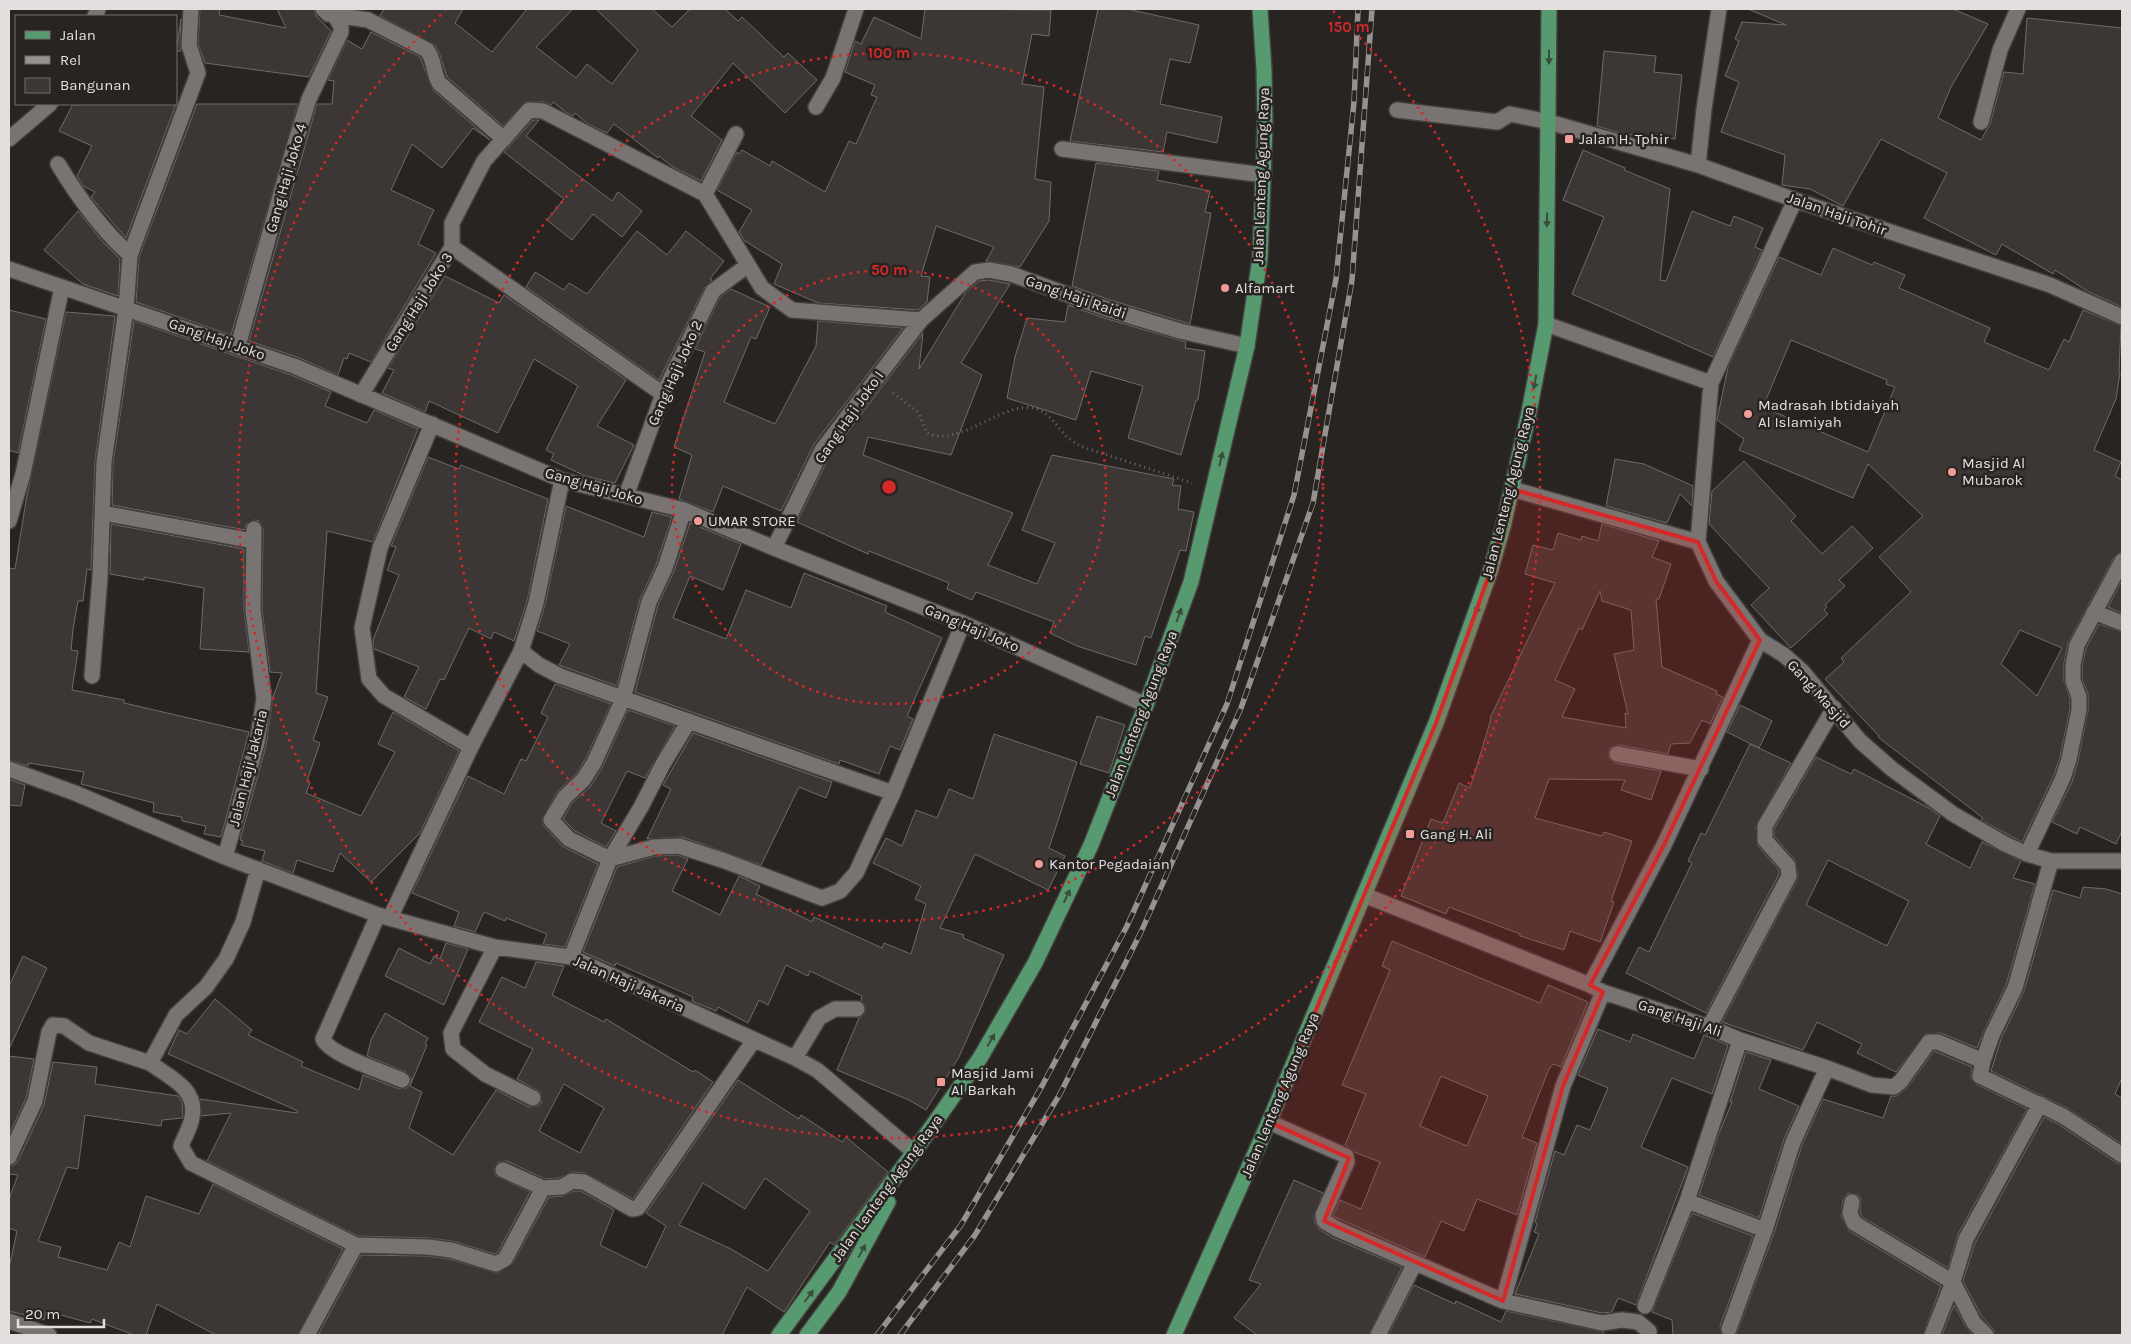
<svg xmlns="http://www.w3.org/2000/svg" width="2131" height="1344" font-family="Karla,sans-serif">
<rect width="100%" height="100%" fill="#282421"/>
<!-- building -->
<path fill="#3c3735" stroke="#706b68" fill-rule="evenodd" d="M200,9H220L219,15L286,28L277,9H314L316,16L331,31L309,77L205,63L198,44Z
M384,9H463L455,23L492,52L527,9H573L536,47L576,78L587,64L612,84L638,50L596,9H652L672,27L690,9H725L738,21L742,17L784,57L788,53L817,80L785,113L733,63L691,116L722,140L701,181L673,167L659,156L658,158L614,124L607,133L588,124L575,113L573,116L567,113L553,102L551,105L544,102H525L503,126L447,77L440,55L435,45L380,16Z
M925,9L1051,10L1049,36L1032,34L1022,84L1044,87L1035,179L1051,182L1049,221L1020,267L986,261L994,247L936,226L921,276L930,277L927,302L918,310L818,303L774,284L782,264L745,241L739,232L752,210L717,190L737,152L739,154L742,150L770,166L772,161L825,192L849,141L856,144L877,97L871,95L875,85L845,72L855,41L861,44L874,17L921,39Z
M1098,9H1127L1199,25L1190,63L1170,59L1160,104L1222,117L1217,143L1167,132L1163,152L1070,141Z
M1748,9H1953L1988,24L1951,87L1938,118L1981,140L1990,124L2004,72L2023,74L2027,18L2122,28V307L2089,292L2055,270L2053,274L2002,244L1996,255L1924,218L1947,173L1881,139L1843,206L1810,189L1782,185L1785,155L1721,132L1739,82L1725,76L1739,41L1735,39L1742,22L1786,25Z
M181,19L180,44L181,51H176Z
M371,32L420,57L433,90L490,140L473,128L442,168L412,144L391,190L434,210L418,244L436,253L371,362L349,353L347,359L344,358L338,375L297,357L249,341L317,104H332L334,81L328,80L347,40L362,49Z
M1604,51L1656,56L1654,72L1682,75L1675,139L1623,134L1597,126Z
M73,104H176L126,238L91,197L95,192L83,186L77,176L92,146L59,131Z
M197,104H298L231,335L136,302L139,257Z
M533,120H539L526,136L612,201L618,192L642,211L622,237L593,214L572,240L547,220L564,199L504,152Z
M1583,150L1625,168L1624,170L1670,189L1660,280L1666,281L1692,211L1730,226L1734,216L1763,228L1755,247L1762,250L1713,357L1572,294L1604,217L1563,200Z
M1096,163L1159,171L1157,180L1210,191L1205,212L1211,213L1190,324L1110,300L1072,286Z
M78,211L102,241L120,259L118,296L83,284L44,250Z
M637,231L667,255L686,231L724,261L710,279L712,280L705,287L659,380L526,287L535,272L564,290L569,283L587,294Z
M1833,248L1872,265L1874,262L1905,275L1899,288L1990,328L1984,342L2049,370L2064,339L2069,342L2083,310L2121,326L2119,372L2120,373L2116,399L2094,450L2121,462L2115,476L2122,480V552L2114,557L2068,643L2064,663V681L2070,699V709L2060,757L2054,775L2022,842L1981,820L1983,818L1878,737L1879,736L1825,679L1844,662L1841,658L1911,592L1879,557L1923,516L1868,464L1853,498L1739,450L1744,439L1717,420L1728,367L1779,257L1821,275ZM1791,340L1887,380L1886,384L1895,387L1868,452L1763,407ZM2020,630L2062,648L2037,696L2001,664Z
M445,276L499,303L504,295L626,380L597,426L634,445L615,483L585,476L551,460L554,454L546,450L578,386L534,359L498,433L429,401L425,412L382,393L394,370L388,368Z
M989,280L1010,284L961,363L982,375L951,455L868,437L863,455L1013,513L988,565L1037,584L1055,543L1022,530L1052,455L1174,479L1172,485L1181,486L1178,509L1194,512L1186,551L1180,550L1151,638L1145,636L1136,665L1077,646L1050,633L1054,622L976,592L972,600L947,589L949,583L869,551L868,554L797,522L830,455L923,333L919,369L966,292L979,281Z
M731,289L770,307L756,339L751,337L724,402L775,424L816,346L818,321L903,328L814,444L781,511L723,486L713,512L679,499L692,455L674,447L705,352L695,349L720,297Z
M1068,305L1104,318L1186,342L1185,348L1205,351L1198,400H1196L1181,455L1128,438L1143,386L1091,371L1076,420L1007,398L1015,357L1027,318L1065,322Z
M9,310L46,319L18,453L9,450Z
M66,312L115,316L95,461L91,570L87,569L83,601H78L73,629L71,650L78,651L72,690L124,700V703L249,732L221,837L204,834L206,826L182,821V817L153,812L154,803L81,784L84,772L29,763L28,766L9,760V568L15,569L27,495Z
M134,321L291,375L331,392L325,406L367,423L374,410L418,429L373,542L327,531L316,693L328,697L313,740L320,743L307,781L310,783L306,793L361,816L395,752L378,744L393,712L459,751L420,833L371,882L340,853L333,872L297,860L293,873L262,861L265,851L241,845L243,841L240,840L266,746L273,697L282,673L270,672L262,609L263,529L259,521L255,520L246,524L245,530L112,505L113,463Z
M428,457L459,469L461,465L548,499L527,601L514,641L494,632L491,639L469,628L444,680L440,679L426,709L404,697L419,667L374,649L373,640L399,575L387,570L396,547L391,546Z
M1615,459L1644,464L1693,486L1692,506L1680,494L1667,523L1606,506Z
M1744,461L1796,516L1791,521L1822,554L1852,526L1873,548L1839,580L1845,586L1825,605L1827,607L1824,610L1828,614L1791,648L1751,605L1769,588L1709,524L1712,491Z
M566,506L644,537L652,512L672,517L656,565L640,599L617,686L559,665L570,644L537,631L545,605Z
M690,523L741,544L723,590L690,576L673,618L726,639L746,590L791,608L804,573L887,606L885,612L942,638L907,716L913,719L900,750L890,746L879,774L840,760L839,764L635,692L658,605L674,571Z
M111,524L244,549V610L249,652L200,649L204,588L144,577V580L110,574Z
M1602,524L1659,541L1652,557L1671,564L1659,599H1656L1662,667L1717,691L1716,694L1723,697L1710,724L1702,720L1690,743L1671,744L1668,754L1619,745L1610,748L1608,757L1615,763L1661,771L1651,800L1621,790L1625,780L1549,779L1535,818L1602,836L1604,832L1632,841L1611,901L1614,902L1600,942L1570,931L1564,950L1520,936V934L1449,907L1446,914L1401,896L1431,819L1443,823L1459,783L1470,788L1491,719L1490,718L1555,583L1525,574L1533,545L1553,550L1558,533L1581,540L1582,536L1598,541ZM1600,591L1602,601L1631,610L1634,650L1614,654L1628,714L1625,713L1626,728L1562,717L1575,689L1555,680L1579,628L1582,630Z
M2122,580V613L2108,607Z
M2099,624L2122,632V831L2116,844L2080,827L2077,834L2052,822L2072,782L2078,761L2088,710V694L2082,679V666L2086,648Z
M555,684L611,704L586,758L576,774L557,792L542,820L544,826L562,846L598,864L565,947L543,944L547,934L506,918L505,921L484,912L475,932L454,926L459,912L412,893L468,776L504,794L521,759L526,761L548,717L541,713Z
M1740,705L1772,721L1759,748L1727,732Z
M628,710L675,726L645,778L627,771L601,823L616,831L606,847L575,831L563,819L572,803L590,787L602,768Z
M1097,716L1125,725L1109,773L1080,764Z
M693,733L832,782L826,798L799,787L761,865L682,837L647,839L671,789L663,785Z
M994,734L1077,762L1049,848L1065,856L1048,890L975,854L940,928L964,935L963,938L1004,955L959,1057L926,1110L909,1100L837,1070L859,1018L865,1013V1005L861,1001L862,996L810,971L808,976L786,965L768,1005L759,1000L748,1023L718,1007L716,1011L692,1001L693,997L616,963L615,966L583,952L617,867L655,856L678,855L688,859L672,891L720,915L739,876L760,886L756,894L812,922L814,917L882,948L884,943L911,954L926,904L915,899L921,886L873,863L886,838L902,846L916,810L937,818L949,789L973,799Z
M1750,744L1791,763L1756,826L1758,846L1779,870V874L1706,1013L1626,973L1639,947L1649,952L1692,863L1688,861L1701,833L1705,835Z
M1816,757L1851,774L1854,769L1929,808L1940,816L1926,844L1970,868L1982,842L2021,861L2013,878L2035,884L2006,985L1984,1031L1977,1048L1941,1033L1925,1034L1896,1072L1857,1053L1862,1044L1817,1022L1803,1050L1722,1022L1797,880L1798,875L1795,860L1774,836V829ZM1828,860L1909,901L1887,946L1806,905Z
M9,779L25,785L21,806L9,805Z
M2083,887L2106,889L2122,894V1078L2115,1094L2122,1098V1144L2067,1108L1991,1071L2001,1039L2024,991L2053,890L2080,898Z
M1392,941L1540,1003L1548,985L1588,1002L1561,1067L1553,1064L1549,1069L1522,1137L1537,1143L1517,1215L1477,1199L1464,1231L1441,1221L1425,1257L1333,1216L1340,1200L1361,1209L1380,1162L1354,1152L1345,1145L1366,1094L1342,1085L1390,970L1382,966ZM1441,1076L1488,1096L1467,1146L1420,1126Z
M446,943L468,949L444,1005L385,976L399,948L430,964L434,956L440,959Z
M23,956L47,968L9,1049V986Z
M536,962L564,966L552,995L604,1022L606,1019L693,1072L695,1070L713,1082L633,1199L585,1173L572,1172L559,1178L545,1179L507,1161L498,1162L494,1170L496,1176L530,1192L498,1252L495,1254L452,1241L428,1238L358,1236L207,1161L231,1113L201,1116L200,1099L297,1113L298,1111L168,1054L179,1030L187,1034L215,999L252,1030L248,1035L303,1062L301,1066L359,1090L363,1075L399,1089L407,1088L411,1083V1078L406,1072L367,1056L371,1040L385,1013L428,1038L425,1044L427,1045L410,1086L422,1092L409,1128L453,1155L496,1090L529,1107L538,1106L542,1102L540,1092L517,1079L533,1049L479,1022L502,977L525,988ZM564,1084L604,1108L580,1153L539,1131Z
M1598,1029L1630,1042L1633,1034L1694,1059L1704,1035L1728,1045L1712,1094L1672,1078L1659,1106L1641,1147L1688,1167L1636,1305L1618,1298L1612,1312L1602,1313L1515,1294L1539,1234L1534,1232L1537,1224L1535,1222L1555,1151L1564,1155L1577,1125L1590,1130L1608,1088L1578,1075Z
M1934,1051L1972,1067L1971,1078L1976,1084L2027,1109L1958,1234L1948,1268L1862,1217L1860,1212L1861,1199L1858,1195L1848,1193L1843,1200L1841,1216L1849,1231L1941,1286L1923,1335H1736L1774,1233L1802,1145L1823,1099L1883,1118L1891,1096H1897L1907,1088Z
M1746,1052L1771,1060L1759,1089L1799,1106L1784,1139L1759,1218L1699,1195L1719,1133L1732,1102H1730Z
M9,1056L34,1059L26,1098L9,1135Z
M53,1062L97,1067L95,1084L178,1096L182,1102L183,1116L182,1118L162,1120L161,1126L85,1115L78,1169L67,1167L38,1241L61,1247L58,1257L107,1270L119,1242L130,1247L146,1196L199,1214L213,1184L343,1249L298,1335H216L157,1304L146,1335H134L92,1319L90,1323L46,1311L44,1320L9,1311V1268L17,1231L9,1228V1199L18,1175L9,1174V1166L14,1165L18,1161L44,1105Z
M738,1080L799,1119L801,1115L842,1142L846,1137L888,1172L834,1245L830,1242L784,1312L747,1287L722,1335H318L361,1255L427,1256L449,1259L497,1273L513,1263L549,1197L563,1196L574,1191H581L614,1210L600,1245L646,1268L666,1226L646,1213ZM765,1178L810,1211L768,1271L731,1249L679,1225L703,1183L745,1209Z
M2044,1117L2058,1124L2117,1163L2122,1164V1335H1995L1993,1329L1982,1317L1963,1281L1975,1243Z
M1294,1180L1323,1193L1314,1216L1315,1223L1319,1229L1333,1238L1402,1267L1369,1335H1257L1234,1318L1261,1284L1249,1280Z
M1692,1213L1753,1236L1720,1326L1722,1335H1673L1672,1320L1652,1312Z
M1414,1285L1455,1304L1456,1301L1501,1322L1506,1311L1604,1332L1602,1335H1388Z
M1954,1305L1966,1327L1973,1335H1942Z"/>
<g fill="none" stroke-linecap="round" stroke-linejoin="round">
<defs>
<path id="street" d="M323,9L328,14L368,20L427,50C435,61 433,72 439,83L504,139
M95,16L98,9
M816,107L833,78L856,9
M1397,110L1497,122L1510,114L1549,122L1698,165L1795,200L2050,285L2122,317
M1981,122L2000,50L2018,9
M9,139L50,104
M1062,149L1264,175
M58,164C78,197 101,229 130,255L126,309L104,462L100,577L92,676
M1698,165L1704,109L1719,9
M705,194L736,134
M1795,200L1711,383L1698,542L1716,581L1760,640L1784,655L1802,671L1860,741L1892,769L1953,814L2005,844L2027,854L2051,861H2122
M452,247L663,394
M130,255L198,73L189,45L191,9
M9,269L294,366L562,480L684,510L774,548L963,623L1146,705
M1546,324L1711,383
M238,346L293,150L309,99L341,32V27L335,16
M361,395L452,247V223L484,161L529,110L543,111L705,194L762,288L792,310L921,320
M432,424L380,548L362,628L369,679L384,696L471,747
M562,480L536,603L521,651L539,665L560,676L893,793
M1512,489L1698,542
M626,496L663,394L713,291L748,265
M684,510L665,568L649,602L623,699L594,763L583,780L565,797L551,820L569,839L610,859L654,847L679,846L725,861L822,898L840,891L856,873L893,793L963,623
M103,513L253,541
M9,521L23,474L62,287
M774,548L822,450L921,320L975,272L989,270L1011,274L1107,309L1180,331L1247,346
M2094,612L2122,623
M1617,754L1701,769
M9,769L75,793L225,857L378,915L495,947L571,957L795,1058L817,1070L914,1152
M2027,854L2063,778L2069,759L2079,710V697L2073,681V665L2077,645L2122,561
M225,857L257,743L264,699L253,610L254,529
M2051,861L2015,988L1992,1035L1983,1061L1980,1076L2063,1116L2122,1155
M1364,895L1590,985L1603,992L1709,1027L1740,1040L1827,1068L1872,1085L1894,1087L1901,1081L1929,1042H1938L1983,1061
M378,915L323,1039C330,1055 384,1072 402,1080
M390,918L471,747L521,651
M495,947L451,1033L453,1049L485,1074L533,1098
M571,957L610,859L641,807L663,764L689,721
M1590,985L1664,845L1760,640
M1709,1027L1789,876L1788,866L1765,840V826L1834,708
M795,1058L819,1018L835,1009H857
M150,1063C169,1077 198,1089 192,1117C191,1127 184,1137 181,1146L191,1163L356,1245L307,1335
M1269,1122L1346,1156L1347,1162L1323,1215L1324,1221L1337,1229L1503,1301L1602,1323L1622,1320L1638,1322L1649,1331V1335
M9,1157L35,1101L49,1032L53,1025L64,1026L89,1043L150,1063L176,1015L206,987L226,959L243,922L258,869
M503,1170L543,1188L562,1187L572,1181L584,1182L632,1209L638,1208L754,1040
M1687,1201L1765,1230
M1852,1202L1850,1213L1854,1223L1953,1282L1974,1323L1986,1335
M356,1245L428,1247L451,1250L496,1264L505,1259L543,1188
M1503,1301L1563,1086L1603,992
M1645,1306L1687,1201L1740,1040
M9,1321L49,1335
M1729,1329L1765,1230L1793,1142L1827,1068
M1378,1335L1415,1263
M1932,1335L1953,1282L1966,1239L2040,1104"/>
<path id="primary" d="M779,1335L914,1152L980,1058L1035,963L1091,845L1146,705L1191,582L1247,346L1260,258L1265,126L1264,70L1260,9
M807,1335L839,1292L888,1202
M1174,1335L1269,1122L1436,723L1490,572L1503,527L1529,412L1546,324L1549,9"/>
</defs>
<!-- street casing -->
<use href="#street" stroke="#433f3e" stroke-width="18"/>
<!-- primary casing -->
<use href="#primary" stroke="#433f3e" stroke-width="18"/>
<!-- path -->
<path stroke="#6d6967" stroke-width="3" stroke-dasharray="1 4" stroke-linecap="butt" d="M893,393L918,412L927,433C960,449 1005,398 1037,409C1050,414 1056,425 1065,435C1069,439 1075,443 1080,446L1192,483"/>
<!-- street -->
<use href="#street" stroke="#797471" stroke-width="15"/>
<!-- primary -->
<use href="#primary" stroke="#589a70" stroke-width="15"/>
<defs>
<path id="rail" d="M877,1335L961,1225L1042,1086L1127,926L1227,704L1294,495L1336,279L1354,102L1358,9
M900,1335L975,1235L1060,1094L1141,932L1241,708L1313,503L1352,280L1372,9"/>
</defs>
<!-- rail casing -->
<use href="#rail" stroke="#969290" stroke-width="5.5"/>
<!-- rail -->
<use href="#rail" stroke="#282421" stroke-width="4" stroke-dasharray="11" stroke-linecap="butt"/>
</g>
<!-- one-way arrows -->
<defs><path id="oneway-solid" d="M-6-.8H1V-3.2L6.5 0L1 3.2V.8H-6Z" transform="scale(1.25)"/></defs>
<g fill="#394d3d">
<use href="#oneway-solid" transform="translate(1549 57) rotate(90)"/>
<use href="#oneway-solid" transform="translate(1547 220) rotate(91)"/>
<use href="#oneway-solid" transform="translate(1535 382) rotate(100)"/>
<use href="#oneway-solid" transform="translate(1221 459) rotate(-77)"/>
<use href="#oneway-solid" transform="translate(1478 607) rotate(109)"/>
<use href="#oneway-solid" transform="translate(1179 615) rotate(-70)"/>
<use href="#oneway-solid" transform="translate(1067 896) rotate(-65)"/>
<use href="#oneway-solid" transform="translate(991 1040) rotate(-60)"/>
<use href="#oneway-solid" transform="translate(862 1251) rotate(-62)"/>
<use href="#oneway-solid" transform="translate(809 1296) rotate(-53)"/>
</g>
<!-- marked area -->
<path fill="#d62828" fill-opacity="0.2" stroke="#d62828" stroke-width="4" stroke-linejoin="round" d="M1512,489L1698,542L1716,581L1760,640L1664,845L1590,985L1603,992L1563,1086L1503,1301L1324,1221L1349,1158L1269,1122L1436,723L1490,572Z"/>
<!-- distance rings -->
<g fill="none" stroke="#d62828" stroke-width="2.5" stroke-dasharray="2.5 5">
<circle cx="889" cy="487" r="217"/>
<circle cx="889" cy="487" r="434"/>
<path d="M1333 11A651 651 0 1 1 445 11"/>
</g>
<!-- markers -->
<g fill="#f59b99" stroke="#282421" stroke-width="2">
<rect x="1564" y="134" width="10" height="10" rx="2.5"/>
<circle cx="1225" cy="288" r="5"/>
<circle cx="1748" cy="414" r="5"/>
<circle cx="1952" cy="472" r="5"/>
<circle cx="698" cy="521" r="5"/>
<rect x="1405" y="829" width="10" height="10" rx="2.5"/>
<circle cx="1039" cy="864" r="5"/>
<rect x="936" y="1077" width="10" height="10" rx="2.5"/>
</g>
<g text-anchor="middle" dominant-baseline="central" stroke-width="5" stroke-linejoin="round" paint-order="stroke">
<!-- poi labels -->
<g font-size="15" fill="#e3dfde" stroke="#282421" text-anchor="start">
<text x="1579" y="139">Jalan H. Tphir</text>
<text x="1235" y="288">Alfamart</text>
<text x="1758" y="405">Madrasah Ibtidaiyah<tspan x="1758" dy="17">Al Islamiyah</tspan></text>
<text x="1962" y="463">Masjid Al<tspan x="1962" dy="17">Mubarok</tspan></text>
<text x="708" y="521">UMAR STORE</text>
<text x="1420" y="834">Gang H. Ali</text>
<text x="1049" y="864">Kantor Pegadaian</text>
<text x="951" y="1073">Masjid Jami<tspan x="951" dy="17">Al Barkah</tspan></text>
</g>
<!-- street labels -->
<g font-size="15" fill="#e3dfde" stroke="#282421">
<text transform="translate(1261 176) rotate(-88)">Jalan Lenteng Agung Raya</text>
<text transform="translate(286 178) rotate(-74)">Gang Haji Joko 4</text>
<text transform="translate(1837 214) rotate(19)">Jalan Haji Tohir</text>
<text transform="translate(1076 297) rotate(19)">Gang Haji Raidi</text>
<text transform="translate(419 302) rotate(-58)">Gang Haji Joko 3</text>
<text transform="translate(217 339) rotate(19)">Gang Haji Joko</text>
<text transform="translate(675 373) rotate(-66)">Gang Haji Joko 2</text>
<text transform="translate(849 417) rotate(-55)">Gang Haji Joko I</text>
<text transform="translate(594 486) rotate(16)">Gang Haji Joko</text>
<text transform="translate(1508 493) rotate(-76)">Jalan Lenteng Agung Raya</text>
<text transform="translate(972 628) rotate(23)">Gang Haji Joko</text>
<text transform="translate(1819 694) rotate(48)">Gang Masjid</text>
<text transform="translate(1141 714) rotate(-69)">Jalan Lenteng Agung Raya</text>
<text transform="translate(248 768) rotate(-76)">Jalan Haji Jakaria</text>
<text transform="translate(629 984) rotate(24)">Jalan Haji Jakaria</text>
<text transform="translate(1680 1018) rotate(19)">Gang Haji Ali</text>
<text transform="translate(1280 1095) rotate(-67)">Jalan Lenteng Agung Raya</text>
<text transform="translate(887 1188) rotate(-54)">Jalan Lenteng Agung Raya</text>
</g>
</g>
<circle cx="889" cy="487" r="8" fill="#d62828" stroke="#282421" stroke-width="2.5"/>
<g font-size="15" text-anchor="middle" font-weight="bold" fill="#d62828" stroke="#282421" stroke-width="5" stroke-linejoin="round" paint-order="stroke">
<text x="1349" y="32">150 m</text>
<text x="889" y="58">100 m</text>
<text x="889" y="275">50 m</text>
</g>
<!-- border -->
<rect width="2131" height="1344" fill="none" stroke="#e3dfde" stroke-width="20"/>
<!-- legend -->
<rect x="15" y="15" width="162" height="90" fill="#282421" stroke="#736f6d"/>
<rect x="25" y="31" width="25" height="8" fill="#589a70" stroke="#736f6d"/>
<text x="60" y="40" font-size="15" fill="#e3dfde">Jalan</text>
<rect x="25" y="56" width="25" height="8" fill="#969290" stroke="#736f6d"/>
<text x="60" y="65" font-size="15" fill="#e3dfde">Rel</text>
<rect x="25" y="78" width="25" height="15" fill="#3c3735" stroke="#736f6d"/>
<text x="60" y="90" font-size="15" fill="#e3dfde">Bangunan</text>
<!-- scale -->
<path d="M18 1319v8h86v-8" fill="none" stroke="#e3dfde" stroke-width="2.5"/>
<text x="25" y="1319" font-size="15" fill="#e3dfde" stroke="#282421" stroke-width="4" paint-order="stroke">20 m</text>
</svg>
